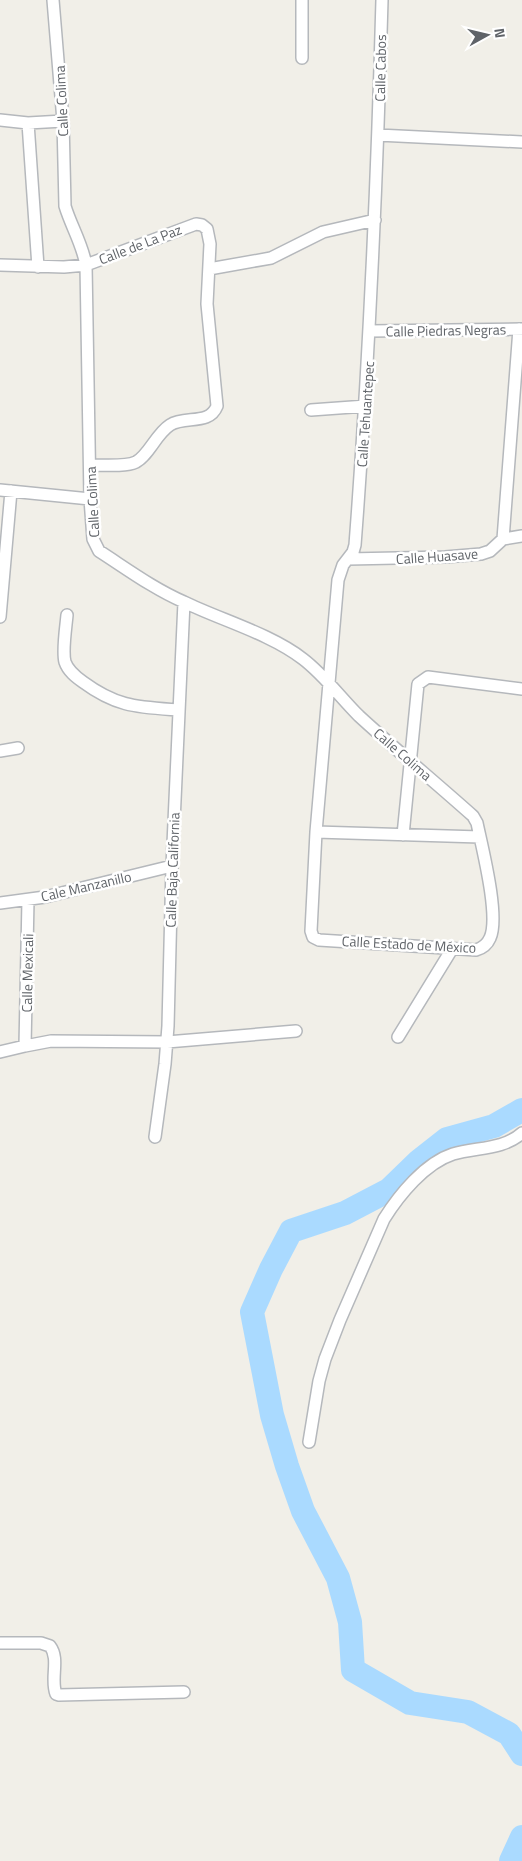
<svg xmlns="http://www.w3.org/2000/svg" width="522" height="1861" font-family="'Titillium Web',sans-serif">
<rect width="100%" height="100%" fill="#f1efe8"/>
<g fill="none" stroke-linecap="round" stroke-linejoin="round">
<!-- river -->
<path stroke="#aadaff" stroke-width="24" d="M522,1110L494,1126L447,1139L419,1161L389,1190L345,1213L291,1231L271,1269L252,1312L272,1415L287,1466L303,1511L338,1578L350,1622L353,1670L410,1703L468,1712L509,1734L522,1754
M511,1861L522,1837"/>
<defs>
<path id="street" d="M53,0L63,121L65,206C71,226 82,243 86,265L90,499L93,539L99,551C127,569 154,589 184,602C221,620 271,634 303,659C324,675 340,697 359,716C396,750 435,782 473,816L477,823C482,847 500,917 490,938C487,945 483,948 476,950L319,940L313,937L311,931L316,832L338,580L343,565L353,552L355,545C369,363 377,182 382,0
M302,58V0
M0,120L28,123L63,121
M28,123L38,267
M378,135L522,142
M0,265L64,267L86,265L196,224L202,225L207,229L210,244L207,304L217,406C209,426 185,415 170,425C156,434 149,455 136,462C126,467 102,465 90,465
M209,269L271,258L323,232L375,220
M370,331L522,329
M311,410L366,406
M0,490L90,499
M503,539L519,329
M348,559L445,557L481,554L490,551L503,539L522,536
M67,615C66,627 62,651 65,662C68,671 76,677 83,682C117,707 137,707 178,710
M0,617L11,491
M0,751L18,748
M316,832L480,837
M403,835L418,684L428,677L522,689
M0,903L45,897L172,866
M398,1037L452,949
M25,1046L28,900
M0,1052L25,1046L51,1041L167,1042L296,1031
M155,1137L165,1064L168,1026L172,866L184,602
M309,1442L319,1381L325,1359L340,1320L384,1219C399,1195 425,1163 453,1154C477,1147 503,1150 522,1133
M0,1643H41L50,1646C60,1659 50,1679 56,1694L59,1695L184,1692"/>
</defs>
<!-- street casing -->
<use href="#street" stroke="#b5b8bc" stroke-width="14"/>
<!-- street -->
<use href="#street" stroke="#fff" stroke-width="11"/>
</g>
<g text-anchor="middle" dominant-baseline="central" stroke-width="5" stroke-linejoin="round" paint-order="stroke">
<!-- street labels -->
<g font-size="14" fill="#5f6368" stroke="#fff">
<text transform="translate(380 68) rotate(-89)">Calle Cabos</text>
<text transform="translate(61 101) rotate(-93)">Calle Colima</text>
<text transform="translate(140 244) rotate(-21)">Calle de La Paz</text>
<text transform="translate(446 330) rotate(-1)">Calle Piedras Negras</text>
<text transform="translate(365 414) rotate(-86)">Calle Tehuantepec</text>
<text transform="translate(92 502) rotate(-93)">Calle Colima</text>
<text transform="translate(437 556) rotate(-4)">Calle Huasave</text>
<text transform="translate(403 754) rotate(41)">Calle Colima</text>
<text transform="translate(172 870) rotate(-88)">Calle Baja California</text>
<text transform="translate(86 886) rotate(-13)">Cale Manzanillo</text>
<text transform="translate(409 944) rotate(3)">Calle Estado de México</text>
<text transform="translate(27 973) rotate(-89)">Calle Mexicali</text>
</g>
</g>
<!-- north arrow -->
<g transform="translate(487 35) rotate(82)" stroke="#ffffff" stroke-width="4" paint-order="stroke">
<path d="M0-4L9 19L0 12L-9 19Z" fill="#5f6368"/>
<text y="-8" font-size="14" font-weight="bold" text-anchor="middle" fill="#5f6368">N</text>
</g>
</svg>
